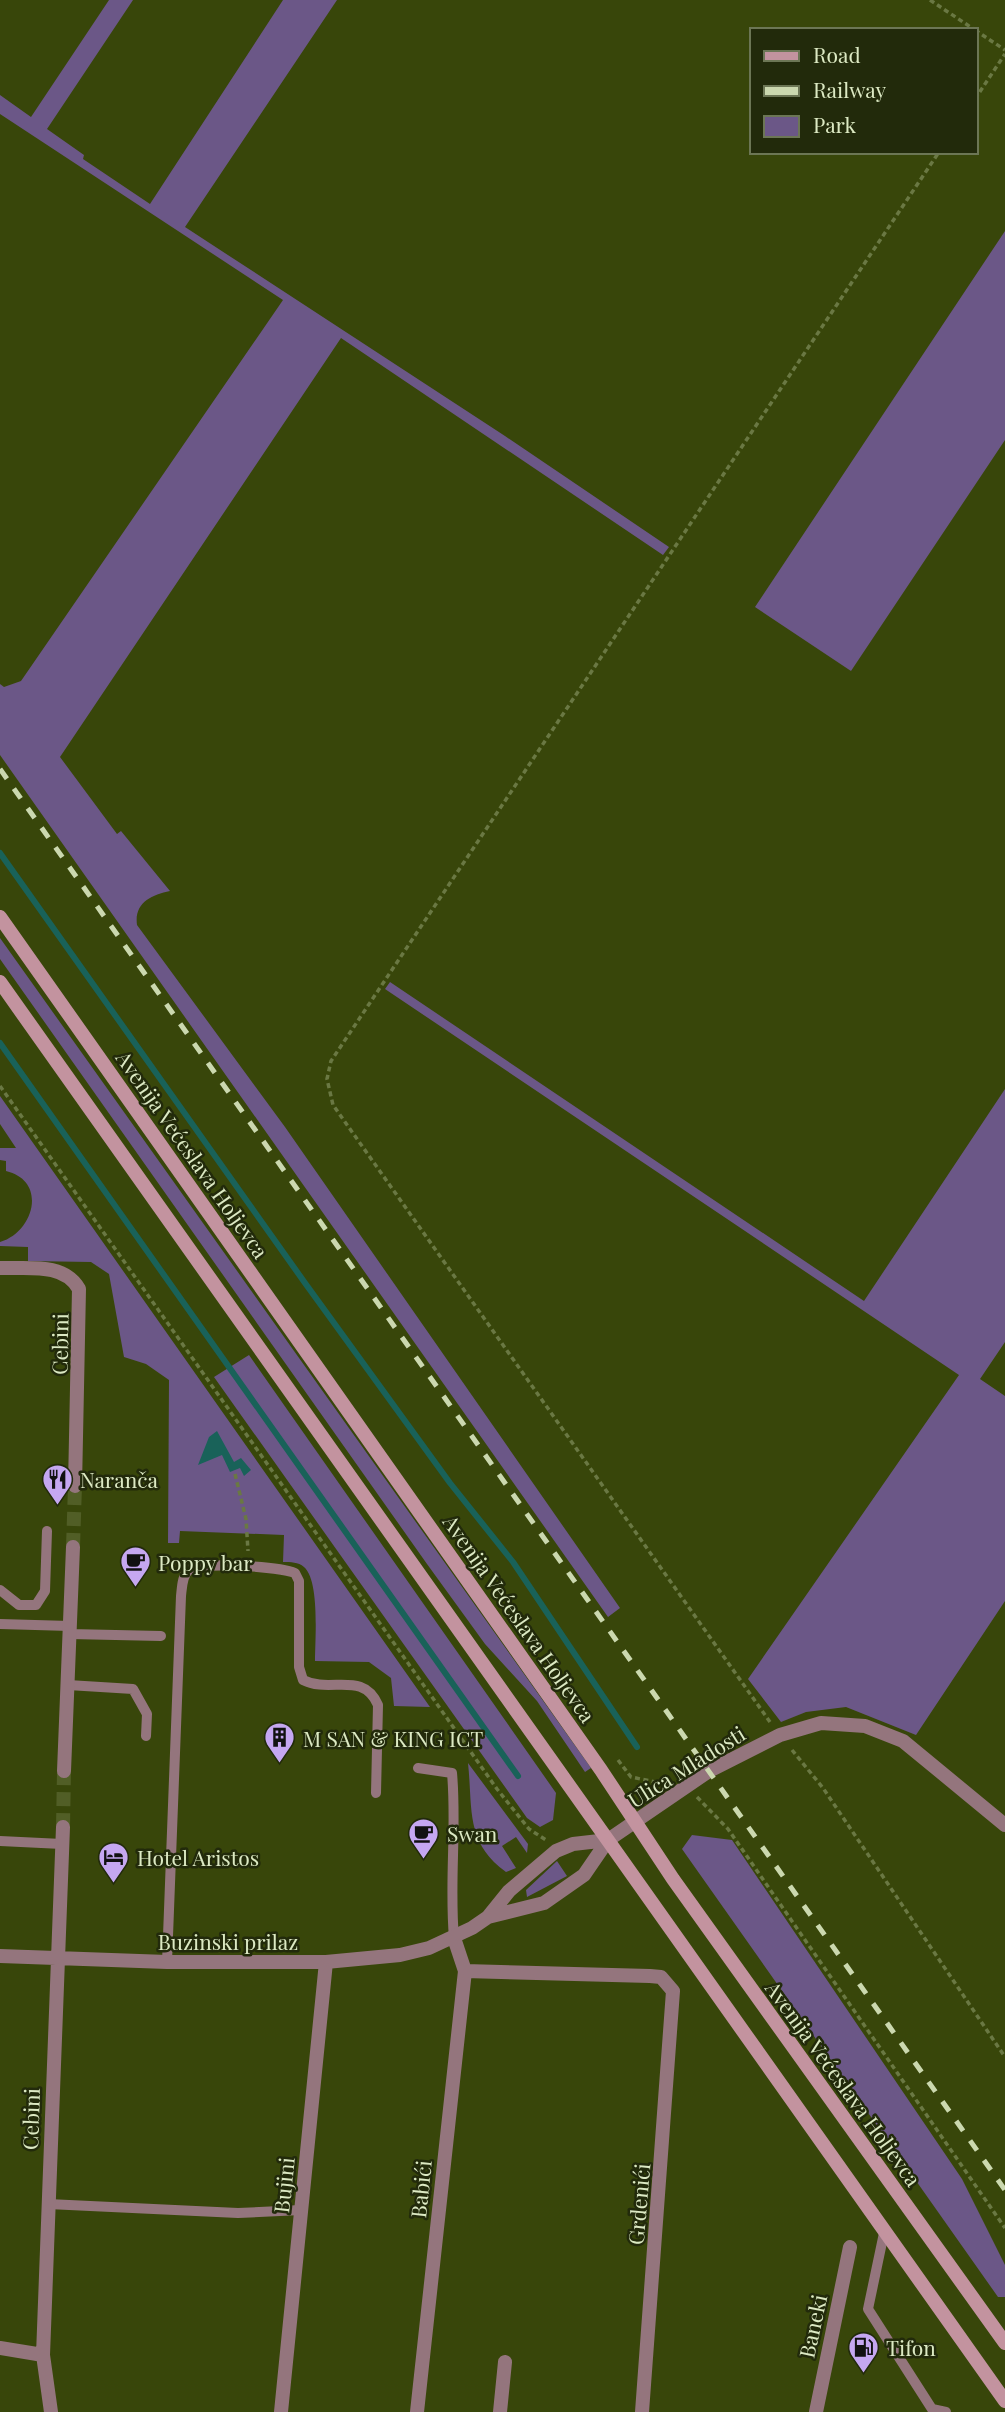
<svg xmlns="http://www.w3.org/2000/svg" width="1005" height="2412" font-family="'Playfair Display',serif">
<rect width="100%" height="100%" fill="#38460a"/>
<!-- green -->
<path fill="#6b5787" d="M109,0H133L47,129L84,155L83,159L150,204L283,0H337L185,227L505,436L669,547L663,555L341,338L60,757L117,834L121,831L170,891C151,895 134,903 137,925L285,1127L620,1608L608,1617L0,755V684L4,687L21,681L283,300L0,114V95L31,117Z
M1005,231V440L851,671L755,607Z
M0,938L591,1768L585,1772L537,1701L485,1644L427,1564L0,959Z
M390,982L864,1301L1005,1089V1342L980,1379L1005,1396V1601L916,1735L846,1707L806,1712L781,1722L748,1679L959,1375L385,989Z
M0,1096L430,1707L394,1706L391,1678L369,1662L315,1661C315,1640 320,1581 304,1567C298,1562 291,1562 283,1562L284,1535L180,1531L179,1543H168L169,1380L146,1364L124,1357L109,1274L91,1262L28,1261V1247L0,1246V1242C34,1232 48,1181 6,1171V1161L0,1160V1148H16L0,1124Z
M249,1355L556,1793L553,1820L540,1827L527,1818L214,1377Z
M468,1763L528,1844L527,1853L516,1837L502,1846L516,1868L506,1872C465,1842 473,1810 468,1763Z
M692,1835L732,1840L962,2179L1005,2265V2297H998L682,1849Z
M557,1861L567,1876L527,1897L526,1890Z"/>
<!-- water -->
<path fill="#196259" d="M217,1431L234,1462L241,1458L251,1470L244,1476L240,1468L230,1472L222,1455L198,1465L209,1437Z"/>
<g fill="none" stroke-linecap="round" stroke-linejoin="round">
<!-- stream -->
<path stroke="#196259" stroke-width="6" d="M0,853L305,1283L450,1483L513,1562L637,1747
M0,1043L518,1776"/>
<!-- street-tunnel -->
<path stroke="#515e26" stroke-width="14" stroke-dasharray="14 7" stroke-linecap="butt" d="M73,1547L75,1486
M63,1827L64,1771"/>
<!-- path -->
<path stroke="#6a7843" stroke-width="3.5" stroke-dasharray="5 3.5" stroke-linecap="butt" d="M930,0L975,30
M975,30L1005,50
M975,99L1005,54
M0,1086L497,1789L529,1829L546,1840
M235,1474L246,1519L248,1551
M770,1722L333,1105L327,1079L331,1061L939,152
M792,1750L823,1788L1005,2057
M618,1760L631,1777L660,1783
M697,1797L728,1829L1005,2228"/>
<!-- lane -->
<path stroke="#94757d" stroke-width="10" d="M0,1590L19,1605H36L45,1591L47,1531
M0,1624L70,1626
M70,1634L161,1636
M68,1685L133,1689L147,1714L146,1736
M418,1768L452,1773C457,1828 449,1883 454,1938
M0,1841L62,1844
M167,1962L181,1596C182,1588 182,1575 189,1570C200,1561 281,1567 295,1573L299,1581V1667L303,1680C330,1694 363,1670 378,1705L376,1793
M48,2204L238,2213L301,2210
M884,2233L868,2309L932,2409L946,2412"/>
<!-- street -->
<path stroke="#94757d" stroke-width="14" d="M0,1268C27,1269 64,1262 79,1289L75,1486
M64,1771L73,1547
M488,1917L544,1903L584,1875L608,1840L709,1771L780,1735L821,1723L865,1726L903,1741L1005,1825
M454,1938L465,1971L650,1976L661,1977L673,1991L642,2412
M0,1956L167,1962H326L400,1955L429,1948L472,1928L488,1917L509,1891L556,1851L573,1844L608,1840
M0,2348L43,2355
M51,2412L43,2355L63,1827
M281,2412L326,1962
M417,2412L465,1971
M500,2412L505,2362
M816,2412L850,2247"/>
<!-- secondary -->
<path stroke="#c3939f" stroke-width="14" d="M0,917L601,1770L673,1879L1005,2343
M0,982L1005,2401"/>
<!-- rail -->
<path stroke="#cbd8af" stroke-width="5" stroke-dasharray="12 12" stroke-linecap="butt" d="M0,769L1005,2190"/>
</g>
<!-- icons -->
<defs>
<symbol id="restaurant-pin" viewBox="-11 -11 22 30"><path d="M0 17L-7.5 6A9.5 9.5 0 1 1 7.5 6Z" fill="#c5a7f1" stroke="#222a0b"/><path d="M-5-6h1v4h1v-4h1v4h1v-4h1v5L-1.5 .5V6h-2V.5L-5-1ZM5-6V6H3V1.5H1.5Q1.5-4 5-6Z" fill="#111"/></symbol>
<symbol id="cafe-pin" viewBox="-11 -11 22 30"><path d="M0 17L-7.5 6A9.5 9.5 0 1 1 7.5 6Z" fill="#c5a7f1" stroke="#222a0b"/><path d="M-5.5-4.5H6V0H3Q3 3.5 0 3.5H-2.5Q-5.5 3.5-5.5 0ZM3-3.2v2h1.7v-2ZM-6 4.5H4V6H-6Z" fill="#111"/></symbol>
<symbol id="building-pin" viewBox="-11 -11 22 30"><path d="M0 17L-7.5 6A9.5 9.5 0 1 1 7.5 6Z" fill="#c5a7f1" stroke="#222a0b"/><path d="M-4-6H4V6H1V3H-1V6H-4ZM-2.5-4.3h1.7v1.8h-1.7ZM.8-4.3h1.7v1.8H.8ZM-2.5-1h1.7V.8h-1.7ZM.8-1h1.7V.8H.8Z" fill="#111"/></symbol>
<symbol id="hotel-pin" viewBox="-11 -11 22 30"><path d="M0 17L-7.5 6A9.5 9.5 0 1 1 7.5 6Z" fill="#c5a7f1" stroke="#222a0b"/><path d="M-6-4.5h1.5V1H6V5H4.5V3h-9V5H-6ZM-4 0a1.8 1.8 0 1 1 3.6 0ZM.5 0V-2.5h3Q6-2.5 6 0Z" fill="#111"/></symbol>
<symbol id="fuel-pin" viewBox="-11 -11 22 30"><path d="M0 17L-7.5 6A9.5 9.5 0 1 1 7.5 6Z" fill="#c5a7f1" stroke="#222a0b"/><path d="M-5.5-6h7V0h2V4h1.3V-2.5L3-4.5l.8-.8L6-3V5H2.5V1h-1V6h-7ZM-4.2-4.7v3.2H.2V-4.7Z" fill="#111"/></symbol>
</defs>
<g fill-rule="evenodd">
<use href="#restaurant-pin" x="40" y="1462" width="35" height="47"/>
<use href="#cafe-pin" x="118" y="1544" width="35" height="47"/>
<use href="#building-pin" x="262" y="1720" width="35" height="47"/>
<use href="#cafe-pin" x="406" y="1816" width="35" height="47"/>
<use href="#hotel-pin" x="96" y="1840" width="35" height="47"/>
<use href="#fuel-pin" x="846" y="2330" width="35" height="47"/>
</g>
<g text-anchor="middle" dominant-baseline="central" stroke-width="5" stroke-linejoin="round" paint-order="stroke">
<!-- street labels -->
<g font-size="21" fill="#dce9c3" stroke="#222a0b">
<text transform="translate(193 1154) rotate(55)">Avenija Većeslava Holjevca</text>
<text transform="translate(59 1344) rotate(-89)">Cebini</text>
<text transform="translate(520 1618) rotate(55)">Avenija Većeslava Holjevca</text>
<text transform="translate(686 1766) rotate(-32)">Ulica Mladosti</text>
<text x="228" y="1941">Buzinski prilaz</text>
<text transform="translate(844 2083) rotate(54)">Avenija Većeslava Holjevca</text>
<text transform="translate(30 2119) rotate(-88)">Cebini</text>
<text transform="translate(283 2185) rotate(-84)">Bujini</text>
<text transform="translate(420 2189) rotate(-84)">Babići</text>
<text transform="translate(638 2204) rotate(-85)">Grdenići</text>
<text transform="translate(812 2326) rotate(-78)">Baneki</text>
</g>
<!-- poi labels -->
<g font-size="21" fill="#dce9c3" stroke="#222a0b" text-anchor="start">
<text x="80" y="1479">Naranča</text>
<text x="158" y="1562">Poppy bar</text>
<text x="303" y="1738">M SAN &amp; KING ICT</text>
<text x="447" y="1833">Swan</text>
<text x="137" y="1857">Hotel Aristos</text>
<text x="886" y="2347">Tifon</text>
</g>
</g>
<!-- legend -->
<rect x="750" y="28" width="228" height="126" fill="#222a0b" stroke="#6c7655" stroke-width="2"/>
<rect x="764" y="51" width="35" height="10" fill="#c3939f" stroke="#6c7655" stroke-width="2"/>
<text x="813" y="63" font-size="21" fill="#dce9c3">Road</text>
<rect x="764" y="86" width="35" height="10" fill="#cbd8af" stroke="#6c7655" stroke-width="2"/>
<text x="813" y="98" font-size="21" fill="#dce9c3">Railway</text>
<rect x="764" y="116" width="35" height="21" fill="#6b5787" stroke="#6c7655" stroke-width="2"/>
<text x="813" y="133" font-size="21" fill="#dce9c3">Park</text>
</svg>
